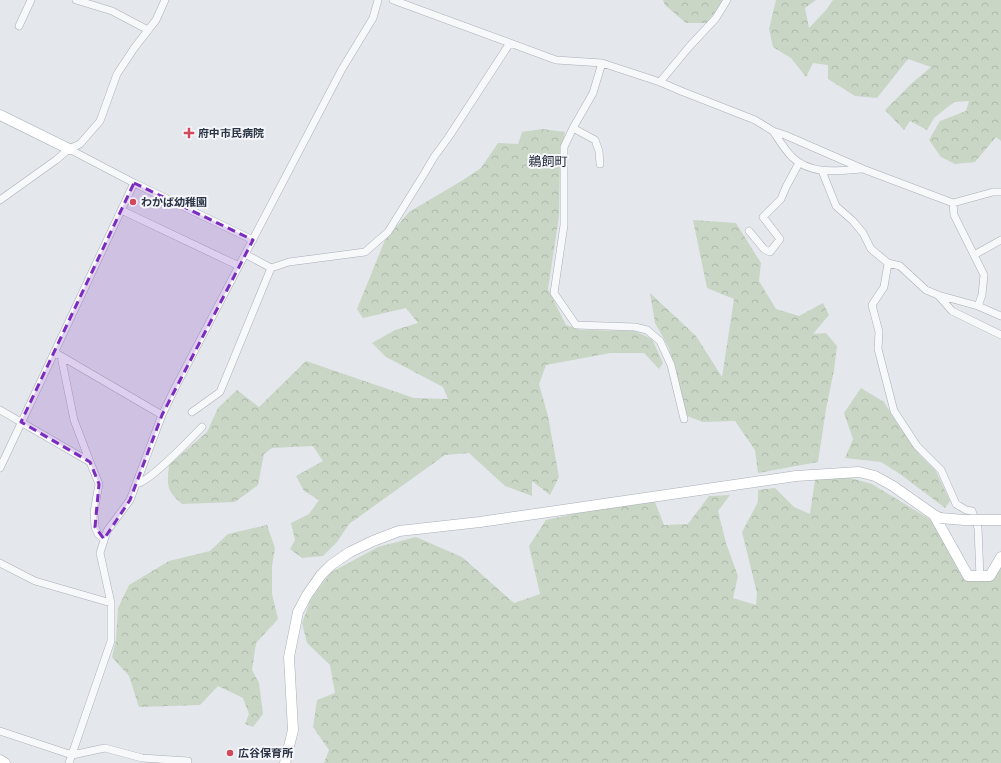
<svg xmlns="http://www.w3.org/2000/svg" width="1001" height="763" font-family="Inter,'Noto Sans JP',sans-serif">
<defs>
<pattern id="forest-crowns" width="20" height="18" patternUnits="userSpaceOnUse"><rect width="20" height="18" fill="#c9d6c5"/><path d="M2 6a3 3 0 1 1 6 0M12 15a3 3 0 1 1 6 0" fill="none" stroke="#adb8ab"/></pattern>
</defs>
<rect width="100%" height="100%" fill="#e4e7ec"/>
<!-- forest -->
<path fill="url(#forest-crowns)" d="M663,0H725L706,23H686L665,5Z
M776,0H816L805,8L809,28L826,10L833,0H1001V141L996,137L975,162L955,164L941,157L929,140L940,121L966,111L969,101L954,102L934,118L927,130L910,121L904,130L885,110L911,84L931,67L908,59L877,98L855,96L828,79V65L813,63L806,77L791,58L773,47L769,29Z
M542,129L565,132L560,157L559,216L548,289L566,325L581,330L635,331L652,339L663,363L659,369L644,353H610L546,365L539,384L548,416L559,477L550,495L532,481V496L505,486L469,453L445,455L349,524L337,542L323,556L302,558L290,549L295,540L291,523L309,514L319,500L304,491L296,476L323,461L313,446L272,448L264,454L258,485L235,502L182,504C166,490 167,486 169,465L207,432L218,408L237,390L259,407L306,361L414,398L448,399L443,387L386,357L372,343L395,330L418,323L406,308L363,318L357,309L385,240L409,212L463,180L481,168L498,143L518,144L522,132Z
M693,220L736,223L761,263L759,281L776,309L799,316L823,303L829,315L813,334L826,333L837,346L834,370L826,409L818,462L758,473L755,450L735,421L703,422L687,416L669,348L655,323L650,293L696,336L722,377L734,299L707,288Z
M861,388L884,402L895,420L920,455L936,471L950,501L945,508L900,474L881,462L845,458L853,439L844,413Z
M847,477L872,484L936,523L967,580L1001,565V763H324L329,750L313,727L317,700L335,693L330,665L307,643L302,623L310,601L330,573L378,547L416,537L462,557L514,603L540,594L529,546L546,520L596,509L655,502L664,525L688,524L709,496L730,495L718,511L726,543L738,576L733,598L756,605L757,593L742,532L758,502V490L775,488L794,507L810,514L815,480Z
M267,525L275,548L272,566V594L278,619L256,643L252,670L259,683L263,714L253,727L245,724L249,714L243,698L218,686L200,705L139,707L129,676L112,657L116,640L118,608L129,585L169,561L210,551L228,534Z"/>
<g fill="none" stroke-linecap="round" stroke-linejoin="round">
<defs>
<path id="street" d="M76,0L112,11L148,30
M393,0L556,60L602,63L660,82L681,91L755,120L773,131L785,135L863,169L953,203L993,192H1001
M19,26L31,0
M602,63L593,93L573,128L564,147V225L554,293L576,325L635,327L647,330L660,341L671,365L684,419
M660,82L689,47L716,18L727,0
M573,128L595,140L599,151L600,164
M773,131C779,140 785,150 792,157C811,175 837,171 861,169
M69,149L134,183L253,240
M822,171L836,206L853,221L863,233L871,249L888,263L900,266L926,290L938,295L978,306L1001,316
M0,200L56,160L69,149L80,144L100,121L117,74L135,47L156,20L165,0
M953,203L954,215L984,275L982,295L978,306
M121,210L239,266
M749,231L764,249L770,252L780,239L763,217L781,199L786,187L799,163
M245,254L271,268
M974,255L1001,240
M888,263L884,287L872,305L879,332L878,349L894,411L917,446L941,470L956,504L966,510L972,511L978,528L980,577
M938,295L952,311L1001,335
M54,352L162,415
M61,356L74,420L90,462
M0,410L90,462L99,484L94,512L95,527L98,534L104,539
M192,412L220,392L271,268L289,262L365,252L388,232L424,174L434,157L448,138L510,43
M0,468L134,183
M136,484C151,481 189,440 202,427
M0,563L35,581L111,603
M0,731L72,755L105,748L142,758L188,761
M69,763L111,641V603L100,553L107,531L130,500L162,415L175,388L342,69L373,18L378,0"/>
<path id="secondary" d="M0,115L69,149
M934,515L968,576H990L1001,557
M0,760L5,763
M285,763L293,730L289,657L298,612L307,595L321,575L331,565L350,552L373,541L399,531L480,522L796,476L859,472L875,476L893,486L934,515L940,518"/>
</defs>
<!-- street casing -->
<use href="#street" stroke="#a9aeb7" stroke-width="8"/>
<!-- secondary casing -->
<use href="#secondary" stroke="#a9aeb7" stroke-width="11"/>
<!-- street -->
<use href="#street" stroke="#f7f8fa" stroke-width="7"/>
<!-- secondary -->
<use href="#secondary" stroke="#fff" stroke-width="10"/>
<defs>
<path id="secondary-bridge" d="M940,518L964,520H1001"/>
</defs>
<!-- secondary-bridge casing -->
<use href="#secondary-bridge" stroke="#a9aeb7" stroke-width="11" stroke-linecap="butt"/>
<!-- secondary-bridge -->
<use href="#secondary-bridge" stroke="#fff" stroke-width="10"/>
</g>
<!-- marked area -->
<path fill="#7b2cbf" fill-opacity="0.2" stroke="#7b2cbf" stroke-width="3" stroke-dasharray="8 5" stroke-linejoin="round" d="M134,183L253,240L162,415L130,500L104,539L95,527L99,484L90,462L21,422Z"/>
<!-- markers -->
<g fill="#d1495b" stroke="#f4f6f9" stroke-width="1.5">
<path d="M187 127h4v4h4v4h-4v4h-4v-4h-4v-4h4z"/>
<circle cx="133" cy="202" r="4"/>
<circle cx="230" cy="753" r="4"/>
</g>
<g text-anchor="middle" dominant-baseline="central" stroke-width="4" stroke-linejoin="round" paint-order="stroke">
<!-- poi labels -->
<g font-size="11" font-weight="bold" fill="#2b3445" stroke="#f4f6f9" text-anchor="start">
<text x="198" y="133">府中市民病院</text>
<text x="141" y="202">わかば幼稚園</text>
<text x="238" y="753">広谷保育所</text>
</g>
<!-- quarter labels -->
<g font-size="13" fill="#1d2536" stroke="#f4f6f9">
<text x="548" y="161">鵜飼町</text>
</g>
</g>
</svg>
